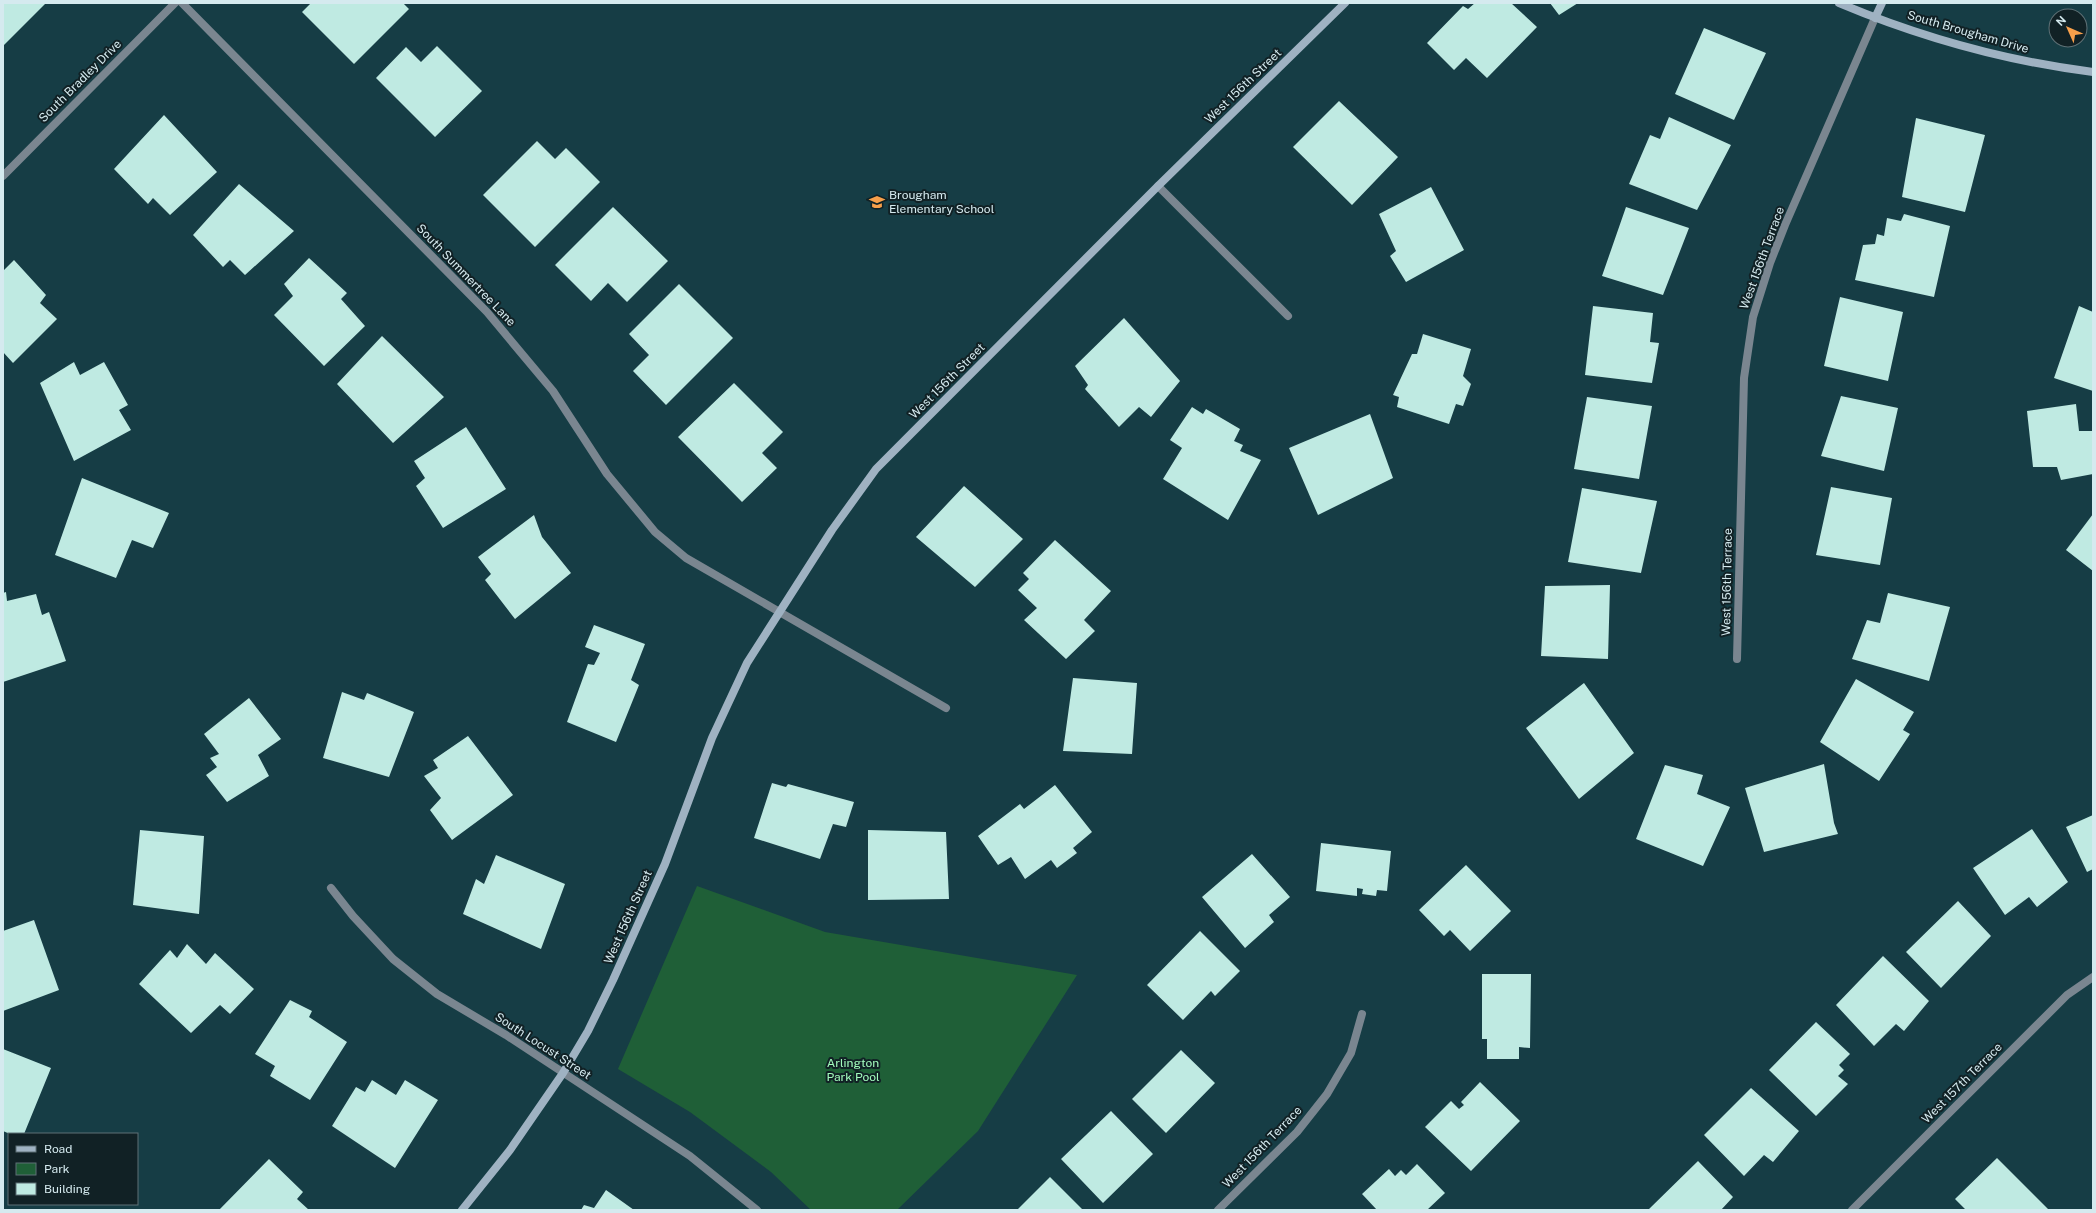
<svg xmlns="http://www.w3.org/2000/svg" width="2096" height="1213" font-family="'Public Sans',sans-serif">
<rect width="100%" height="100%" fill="#163d45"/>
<!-- green -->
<path fill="#1f5f37" d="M697,886L825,932L1077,975L978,1131L897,1210H811L771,1172L690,1112L618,1069Z"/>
<!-- building -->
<path fill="#bfeae2" d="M3,3H46L4,45Z
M311,3H403L409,9L354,64L302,12Z
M1475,3H1511L1537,27L1487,78L1466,58L1454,70L1427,43L1463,6L1468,9Z
M1550,3H1578L1559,15Z
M1704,28L1766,53L1734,120L1675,94Z
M437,46L482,91L435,137L376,78L406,47L421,62Z
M1339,101L1398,157L1352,205L1293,147Z
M164,115L217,172L170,215L153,198L148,204L114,169Z
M1669,117L1731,145L1697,210L1629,184L1650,135L1660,139Z
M1916,118L1985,135L1965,212L1902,197Z
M537,141L555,159L566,148L600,182L535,247L483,195Z
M239,184L294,231L245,275L230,260L223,267L193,235Z
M1431,187L1464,250L1406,282L1390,256L1396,251L1379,214Z
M613,207L668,261L627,302L608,283L591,301L555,265Z
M1626,207L1689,228L1663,295L1602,276Z
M1904,214L1950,226L1934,297L1855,280L1863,245L1875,244L1877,234L1884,236L1887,218L1901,221Z
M309,258L347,293L341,299L365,326L324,366L274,315L293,296L284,284Z
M14,260L46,295L40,303L57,319L13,363L3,352V271Z
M679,284L733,338L666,405L633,371L649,355L629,334Z
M1840,297L1903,312L1888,381L1824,366Z
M1593,306L1653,313L1650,342L1659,343L1652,383L1585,375Z
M2079,306L2093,312V391L2054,378Z
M1124,318L1180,381L1151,417L1139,407L1119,427L1085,389L1088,385L1075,366Z
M1423,334L1471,349L1463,376L1471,384L1463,406L1456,404L1449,424L1397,407L1399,397L1393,395L1412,354H1417Z
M382,336L444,397L393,443L337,384Z
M74,362L80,375L104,362L128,405L119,410L131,430L74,461L40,383Z
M734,383L783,432L762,453L777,468L742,502L678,437Z
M1841,396L1898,408L1884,471L1821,456Z
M1587,397L1652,406L1639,479L1574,469Z
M2076,404L2079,431H2092L2093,474L2061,480L2057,467H2033L2027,411Z
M1192,407L1203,414L1206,409L1240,429L1234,441L1243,445L1240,451L1261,460L1228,520L1163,479L1182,448L1170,440Z
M1370,414L1393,478L1318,515L1289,448Z
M466,427L506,489L443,528L416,486L425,478L414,461Z
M82,478L169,513L153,548L132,540L116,578L55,555Z
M964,486L1023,539L975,587L916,537Z
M1831,487L1892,498L1880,565L1816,555Z
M1582,488L1657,501L1641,573L1568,562Z
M2093,514V571L2066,550Z
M534,515L542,537L571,573L515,619L485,580L491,574L478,557Z
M1055,540L1111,591L1084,620L1095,631L1066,659L1024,620L1037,608L1018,590L1029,579L1023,573Z
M1610,585L1608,659L1541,656L1545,586Z
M6,592L7,601L36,594L42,615L49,612L66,661L3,682V593Z
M1888,593L1950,607L1929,681L1852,659L1867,620L1880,623Z
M594,625L645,644L631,680L639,685L616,742L567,722L588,664L594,665L600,653L585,647Z
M1073,678L1137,683L1132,754L1063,751Z
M1856,679L1914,712L1903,730L1910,734L1879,781L1820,742Z
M1584,683L1634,753L1579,799L1526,728Z
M342,692L364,700L367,693L414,712L389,777L323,758Z
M249,698L281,739L258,755L269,776L227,802L206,775L217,767L210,758L219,754L204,734Z
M468,736L513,795L452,840L430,810L441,798L424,776L438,768L433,760Z
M1824,764L1834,823L1838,834L1764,852L1745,788Z
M1665,765L1703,775L1697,794L1730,807L1703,866L1636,839Z
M772,783L786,787L788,784L854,802L846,827L833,824L820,859L754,838Z
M1055,785L1092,832L1073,848L1077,853L1057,868L1051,860L1025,879L1011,857L998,865L978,836L1020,804L1024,809Z
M2093,815V869L2087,872L2066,827Z
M2032,829L2068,882L2037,907L2029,897L2005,915L1973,868Z
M140,830L204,836L199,914L133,905Z
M868,830L946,832L949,899L868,900Z
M1321,843L1391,851L1387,891L1377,890L1376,896L1362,894L1363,889L1357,888V896L1316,891Z
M1252,854L1290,897L1269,915L1274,922L1245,948L1202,897Z
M496,855L565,884L541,949L463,914L476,879L484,884Z
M1466,865L1511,911L1470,951L1450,930L1444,936L1419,910Z
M1958,901L1991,936L1941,988L1906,952Z
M34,920L59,990L3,1011V931Z
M1200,931L1240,971L1215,996L1211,991L1183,1020L1147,985Z
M187,944L206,964L215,953L254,989L230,1014L220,1005L191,1033L139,984L170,950L177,958Z
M1883,956L1929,1001L1904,1031L1896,1024L1874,1046L1836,1005Z
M1482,974H1531L1530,1048L1519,1047V1059H1487V1039H1482Z
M290,1000L312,1011L309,1017L347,1042L310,1100L270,1076L275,1066L255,1054Z
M1816,1022L1850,1054L1839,1065L1844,1070L1838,1076L1848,1084L1816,1116L1769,1070Z
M3,1049L51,1068L24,1134H10L3,1131Z
M1181,1050L1215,1083L1166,1133L1132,1099Z
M372,1080L396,1095L405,1080L438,1100L395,1168L332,1126L356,1087L365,1092Z
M1480,1082L1520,1121L1471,1171L1425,1127L1451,1101L1459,1109L1464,1105L1461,1102Z
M1751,1088L1799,1131L1773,1162L1764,1155L1744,1176L1704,1135Z
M1111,1111L1153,1154L1103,1203L1061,1159Z
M1997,1158L2049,1210H1966L1955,1199Z
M269,1159L303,1192L297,1199L309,1210H219Z
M1698,1161L1733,1197L1721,1210H1648Z
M1417,1164L1445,1193L1427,1210H1377L1362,1194L1389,1169L1395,1176L1401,1170L1406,1175Z
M1050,1177L1083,1210H1017Z
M606,1190L634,1210H581L584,1205L594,1208Z"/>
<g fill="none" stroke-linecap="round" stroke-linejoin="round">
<!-- street -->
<path stroke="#7a8690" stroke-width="8" d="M182,3L487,312L553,391L607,474L655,532L686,558L946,708
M3,176L175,3
M1158,186L1288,316
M1737,659L1744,378L1753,317L1770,263L1785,225L1875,18
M331,888L353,916L393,959L437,994L506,1035L690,1156L757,1210
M1218,1210L1297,1132L1327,1094L1351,1053L1362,1014
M1852,1210L2067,995L2093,977"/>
<!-- secondary -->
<path stroke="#9fb2c2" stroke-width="8" d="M1839,3C1920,37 2006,61 2093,72
M1875,18L1882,3
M462,1210L510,1150L563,1073L588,1031L613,980L665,864L712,738L747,663L832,530L876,469L1158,186L1345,3"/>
</g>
<!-- icons -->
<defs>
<symbol id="school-bare" viewBox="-9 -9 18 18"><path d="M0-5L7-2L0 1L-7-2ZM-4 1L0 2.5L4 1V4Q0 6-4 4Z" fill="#f8a04b" stroke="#112125" stroke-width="2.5" paint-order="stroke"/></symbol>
</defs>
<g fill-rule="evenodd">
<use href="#school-bare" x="866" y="191" width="22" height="22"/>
</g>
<g text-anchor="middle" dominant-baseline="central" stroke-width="4" stroke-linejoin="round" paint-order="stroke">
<!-- street labels -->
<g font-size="12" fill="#d5eaef" stroke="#112125">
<text transform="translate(1968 32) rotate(16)">South Brougham Drive</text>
<text transform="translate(80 81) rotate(-45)">South Bradley Drive</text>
<text transform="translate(1243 86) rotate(-44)">West 156th Street</text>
<text transform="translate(1762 258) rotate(-70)">West 156th Terrace</text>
<text transform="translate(466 275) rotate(46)">South Summertree Lane</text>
<text transform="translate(947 381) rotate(-45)">West 156th Street</text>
<text transform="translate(1727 582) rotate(-89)">West 156th Terrace</text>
<text transform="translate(628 917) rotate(-66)">West 156th Street</text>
<text transform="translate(543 1046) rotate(33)">South Locust Street</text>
<text transform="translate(1962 1083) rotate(-45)">West 157th Terrace</text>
<text transform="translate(1262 1147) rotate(-46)">West 156th Terrace</text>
</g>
<!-- poi labels -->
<g font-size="12" fill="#d5eaef" stroke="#112125" text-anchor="start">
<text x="889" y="195">Brougham<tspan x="889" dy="14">Elementary School</tspan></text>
</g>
<!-- park labels -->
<g font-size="12" fill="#a3fcbd" stroke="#112125">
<text x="853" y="1063">Arlington<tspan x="853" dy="14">Park Pool</tspan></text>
</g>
</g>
<!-- border -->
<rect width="2096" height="1213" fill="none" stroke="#d5eaef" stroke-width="8"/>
<!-- legend -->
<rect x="8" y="1133" width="130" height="72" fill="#112125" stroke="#5f7176"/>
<rect x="16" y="1146" width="20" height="6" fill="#9fb2c2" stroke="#5f7176"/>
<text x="44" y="1153" font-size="12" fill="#d5eaef">Road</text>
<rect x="16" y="1163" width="20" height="12" fill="#1f5f37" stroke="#5f7176"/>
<text x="44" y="1173" font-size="12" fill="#d5eaef">Park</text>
<rect x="16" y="1183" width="20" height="12" fill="#bfeae2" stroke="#5f7176"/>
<text x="44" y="1193" font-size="12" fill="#d5eaef">Building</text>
<!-- north arrow -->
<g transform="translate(2068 28) rotate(315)"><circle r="19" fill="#112125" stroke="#5f7176"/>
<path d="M0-3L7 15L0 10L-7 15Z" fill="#f8a04b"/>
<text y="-6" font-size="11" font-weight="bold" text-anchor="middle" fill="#d5eaef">N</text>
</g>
</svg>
